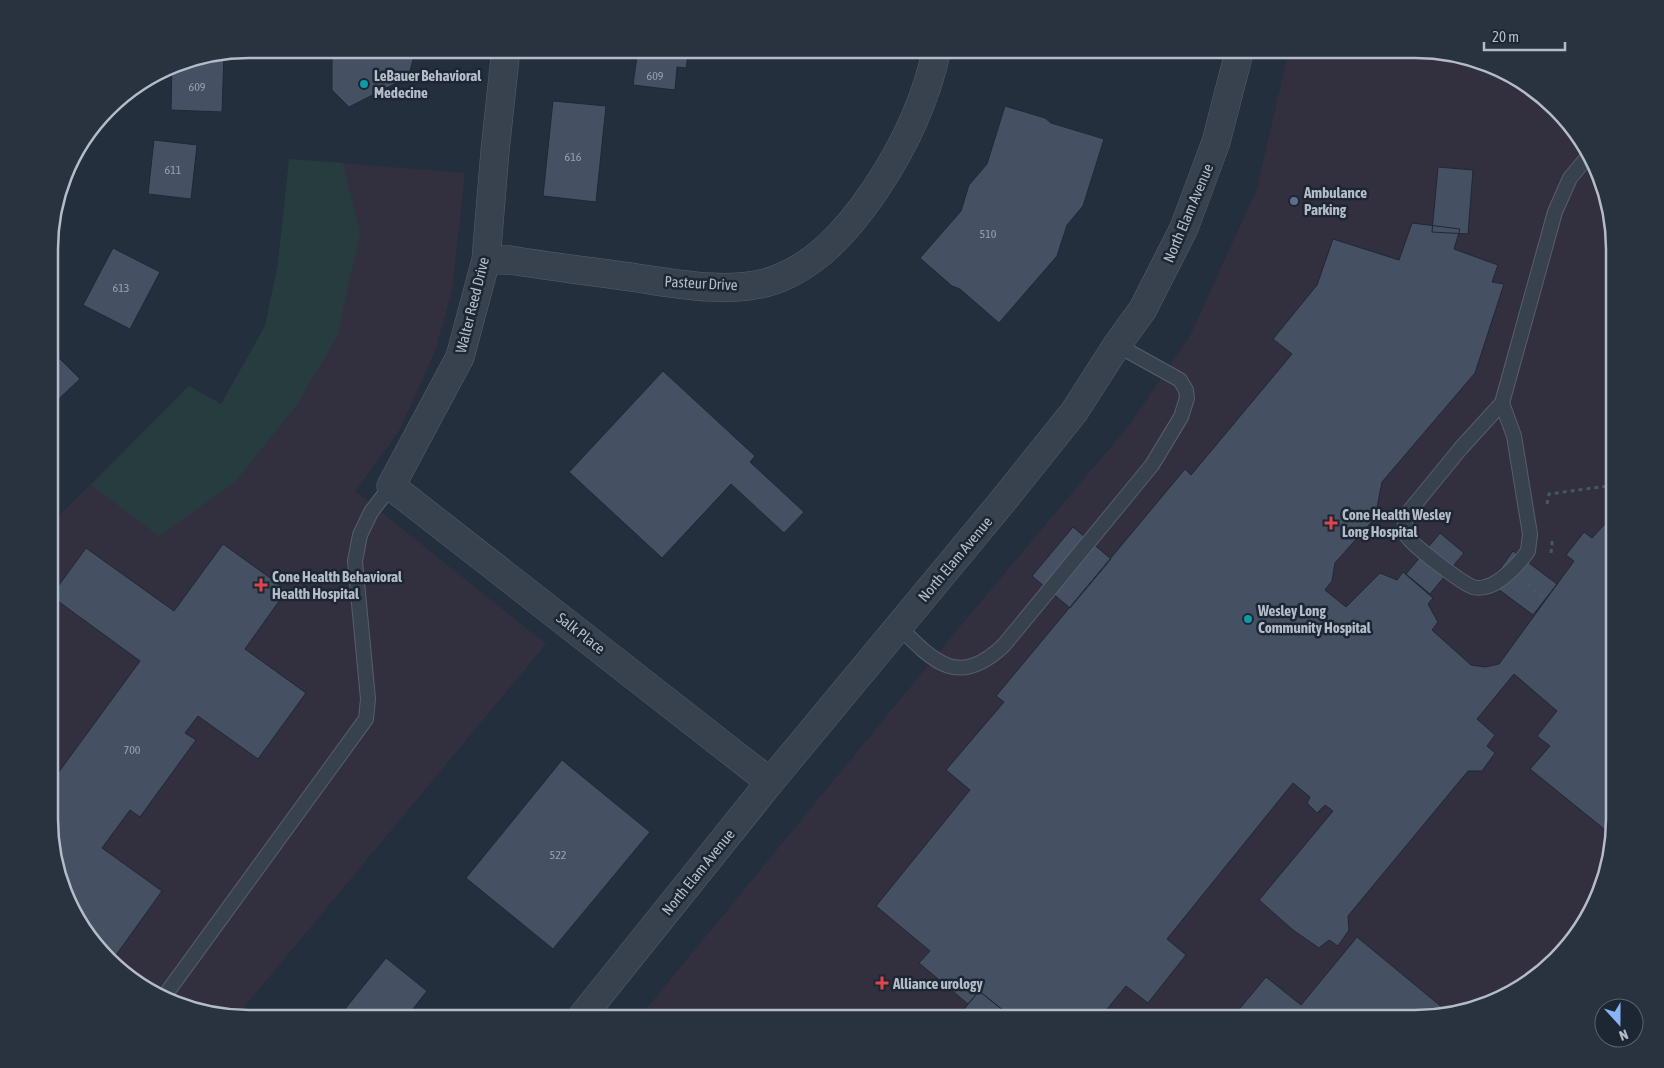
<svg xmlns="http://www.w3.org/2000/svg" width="1664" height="1068" font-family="'Asap Condensed',sans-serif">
<rect width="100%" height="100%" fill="#242f3e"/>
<!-- medical -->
<path fill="#32303f" d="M1289,49H1416L1480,59L1526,82L1588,148L1615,235V833L1605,884L1582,930L1515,993L1429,1019H638L962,624L1131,423L1191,334L1257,189Z
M289,159L465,173L452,290L435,351L399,431L355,491L546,644L236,1017L184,1009L138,986L82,930L50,846V525L189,386L221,404L265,326L278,264Z"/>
<!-- green -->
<path fill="#263c3f" d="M289,159L343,163L360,233L337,337L296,406L235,482L159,536L91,485L189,386L221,404L265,326L278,264Z"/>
<!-- building -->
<path fill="#455162" stroke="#1f2835" d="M332,49H414L416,50L408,77L349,107L332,90Z
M638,49H689L686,68L677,67L675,90L633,85Z
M224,54L222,112L171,110L172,64Z
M553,101L606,106L596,202L543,196Z
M1005,106L1045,118L1051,123L1104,139L1083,206L1067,225L1057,256L999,323L960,289L952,286L920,258L961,211L969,185L987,164Z
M154,140L197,145L191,199L148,194Z
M1438,167L1473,170L1468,234L1432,232Z
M1412,223L1460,229L1454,249L1498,265L1492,282L1504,284L1475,373L1382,482L1375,518L1335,563L1332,581L1325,590L1346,607L1380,573L1397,580L1403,572L1433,598L1428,604L1438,622L1432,630L1471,665L1485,667L1499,664L1574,561L1566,555L1584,532L1592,538L1615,513L1614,837L1530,769L1550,746L1537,736L1557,711L1514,674L1477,719L1495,735L1487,746L1495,753L1482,771H1468L1348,916L1349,930L1338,946L1329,940L1319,948L1293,930L1259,900L1333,811L1325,805L1317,813L1307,803L1310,797L1293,783L1167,939L1186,955L1148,1003L1126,986L1099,1019H1014L979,991L968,1004L919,963L930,951L876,906L970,790L946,770L1004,702L996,696L1090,583L1185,469L1191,475L1292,354L1273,339L1317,285L1333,239L1399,260Z
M113,248L160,272L130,329L83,305Z
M52,351L80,379L50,407V353Z
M663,371L755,456L750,462L804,512L784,533L731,484L662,558L569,472Z
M1073,527L1111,559L1070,608L1032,576Z
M1440,533L1464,553L1430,594L1406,574Z
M223,544L287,590L245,649L306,693L258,759L198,716L185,733L196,740L140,817L130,810L102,848L162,891L114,958L99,948L82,930L50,846V784L140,661L51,596L86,548L174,611Z
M1513,551L1557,584L1533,615L1490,583Z
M562,760L650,832L553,949L466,878Z
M1357,937L1449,1013L1429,1019H1231L1266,977L1301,1005Z
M386,958L427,991L405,1019H337Z
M979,991L1014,1019H956Z"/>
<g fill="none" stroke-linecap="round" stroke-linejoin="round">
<defs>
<path id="service" d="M1502,403L1514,436L1530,534L1528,551C1520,563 1499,585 1485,587C1482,588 1476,588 1473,587C1463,584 1412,545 1407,536C1403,529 1405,521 1407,514L1461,448L1502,403L1555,212L1570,178L1590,154
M899,627C935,663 959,688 1004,645L1152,465L1181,417L1187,398L1186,390L1180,380L1117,345
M163,998L366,719L368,699L355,561L360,535L371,512L391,486"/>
<path id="minor" d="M506,49L495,151L486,260L460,357L391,486L770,782
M486,260H510C552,267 595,272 637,278C678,284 724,293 765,283C813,270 848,230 875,190C904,147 926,100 937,49"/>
<path id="tertiary" d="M580,1019L770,782L1002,502L1074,412L1117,345L1143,309L1184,228L1216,142L1240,49"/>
</defs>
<!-- service casing -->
<use href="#service" stroke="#565f6c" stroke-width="16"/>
<!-- minor casing -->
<use href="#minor" stroke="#565f6c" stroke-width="29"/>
<!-- tertiary casing -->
<use href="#tertiary" stroke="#565f6c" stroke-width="29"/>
<!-- path -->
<path stroke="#44595c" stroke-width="3" stroke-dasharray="4 4" stroke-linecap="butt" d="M1547,504L1549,494L1615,485
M1551,553L1552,545V540
M1528,584L1545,600"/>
<!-- service -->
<use href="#service" stroke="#38414e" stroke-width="14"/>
<!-- minor -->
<use href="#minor" stroke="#38414e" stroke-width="28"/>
<!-- tertiary -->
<use href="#tertiary" stroke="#38414e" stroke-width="28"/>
</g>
<!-- markers -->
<g fill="#0f9aa8" stroke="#1d2633" stroke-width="2">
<circle cx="364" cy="84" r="5"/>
<circle cx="1248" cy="619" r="5"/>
</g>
<circle fill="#5c6f8a" stroke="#1d2633" stroke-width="2" cx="1294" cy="201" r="5"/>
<g fill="#e0444e" stroke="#1d2633" stroke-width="2">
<path d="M1328.5 515.5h5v5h5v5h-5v5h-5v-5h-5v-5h5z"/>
<path d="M258.5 577.5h5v5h5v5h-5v5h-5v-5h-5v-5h5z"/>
<path d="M879.5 975.5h5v5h5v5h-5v5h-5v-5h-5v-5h5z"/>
</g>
<g text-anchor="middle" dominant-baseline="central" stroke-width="5" stroke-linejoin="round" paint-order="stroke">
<!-- number labels -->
<g font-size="12" fill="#98a1af">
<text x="655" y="76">609</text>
<text x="197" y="87">609</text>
<text x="573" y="157">616</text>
<text x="173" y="170">611</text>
<text x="988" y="234">510</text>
<text x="121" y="288">613</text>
<text x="132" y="750">700</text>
<text x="558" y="855">522</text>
</g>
<!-- poi labels -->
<g font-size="15" font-weight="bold" fill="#b4bcc9" stroke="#1d2633" text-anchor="start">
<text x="374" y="75">LeBauer Behavioral<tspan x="374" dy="17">Medecine</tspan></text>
<text x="1304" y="192">Ambulance<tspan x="1304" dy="17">Parking</tspan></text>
<text x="1342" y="514">Cone Health Wesley<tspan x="1342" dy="17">Long Hospital</tspan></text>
<text x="272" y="576">Cone Health Behavioral<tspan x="272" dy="17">Health Hospital</tspan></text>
<text x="1258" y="610">Wesley Long<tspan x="1258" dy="17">Community Hospital</tspan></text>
<text x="893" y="983">Alliance urology</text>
</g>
<!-- street labels -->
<g font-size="15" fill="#b4bcc9" stroke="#1d2633">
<text transform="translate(1188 213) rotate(-67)">North Elam Avenue</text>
<text transform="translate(701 283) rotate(3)">Pasteur Drive</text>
<text transform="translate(472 305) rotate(-76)">Walter Reed Drive</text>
<text transform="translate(955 559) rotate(-50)">North Elam Avenue</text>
<text transform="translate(581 633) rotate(38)">Salk Place</text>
<text transform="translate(698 872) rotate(-51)">North Elam Avenue</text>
</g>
</g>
<!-- crop -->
<path d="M0 0H1664V1068H0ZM249 58H1415A191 191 0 0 1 1606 249V819A191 191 0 0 1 1415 1010H249A191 191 0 0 1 58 819V249A191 191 0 0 1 249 58Z" fill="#29323f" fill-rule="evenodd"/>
<path fill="none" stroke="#b4bcc9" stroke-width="2.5" d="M249 58H1415A191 191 0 0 1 1606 249V819A191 191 0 0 1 1415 1010H249A191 191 0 0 1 58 819V249A191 191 0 0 1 249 58Z"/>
<!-- north arrow -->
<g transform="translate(1619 1023) rotate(159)"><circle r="24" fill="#1d2633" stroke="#59626f"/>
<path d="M0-4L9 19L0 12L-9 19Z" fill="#8ab4f8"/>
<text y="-8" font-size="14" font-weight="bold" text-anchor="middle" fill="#b4bcc9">N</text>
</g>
<!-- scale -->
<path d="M1484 42v8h81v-8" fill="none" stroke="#b4bcc9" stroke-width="2.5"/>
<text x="1492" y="42" font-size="15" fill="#b4bcc9" stroke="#1d2633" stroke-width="4" paint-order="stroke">20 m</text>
</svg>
